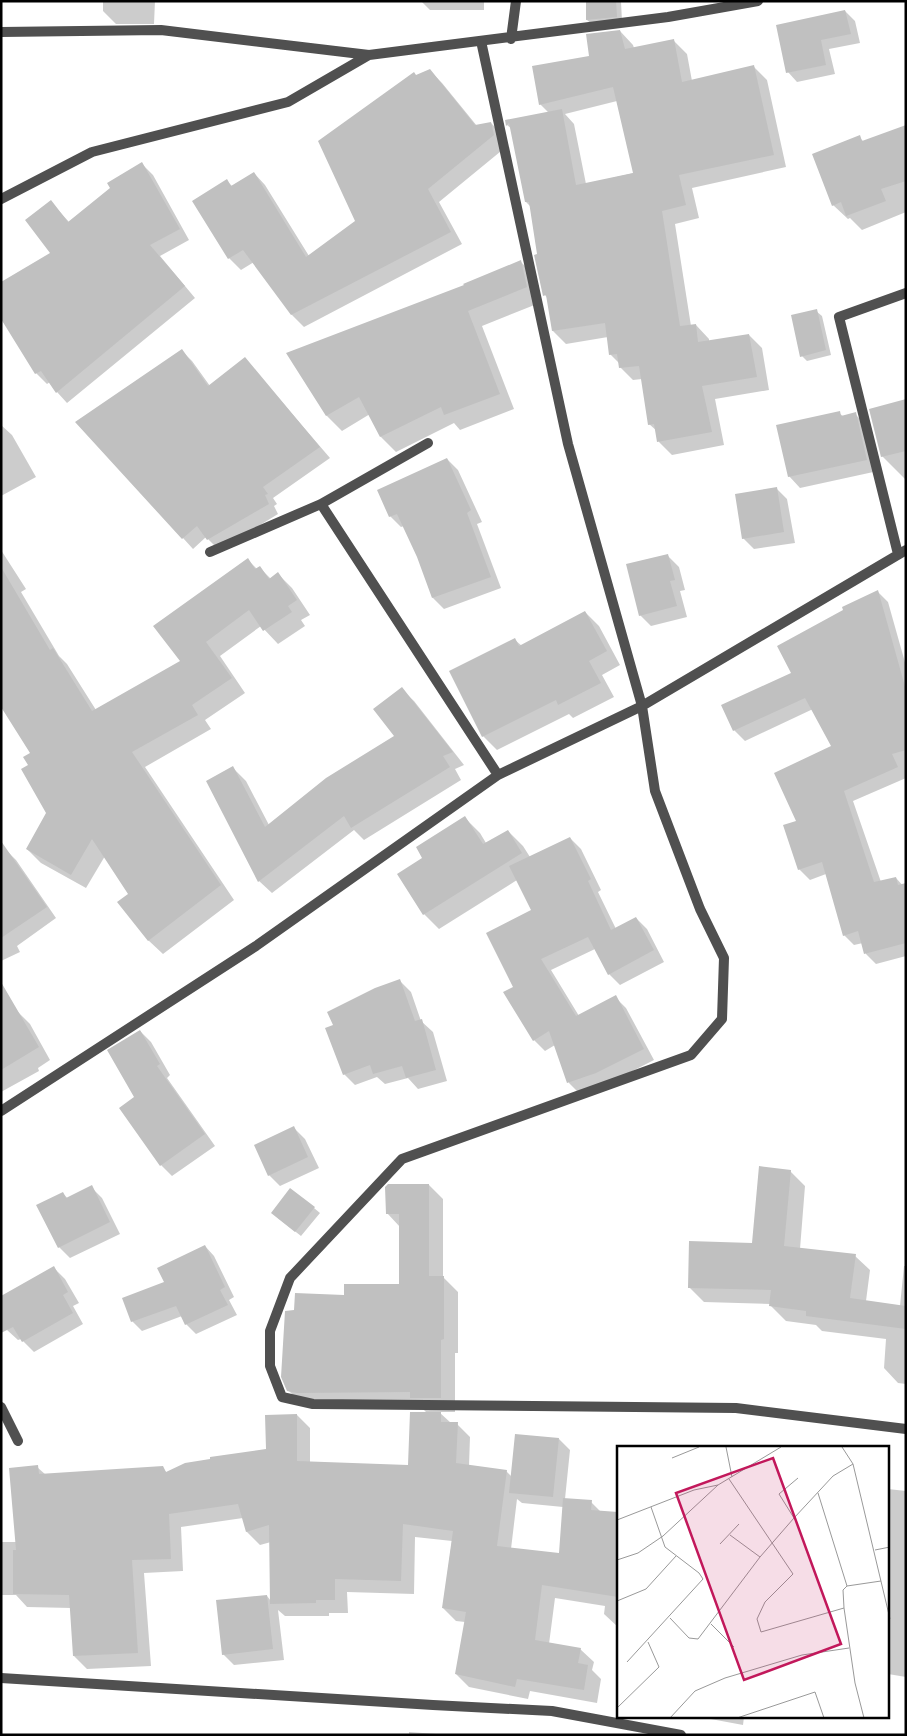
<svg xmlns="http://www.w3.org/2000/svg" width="907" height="1736" font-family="Inter,sans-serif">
<rect width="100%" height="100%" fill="#fff"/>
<!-- shadow -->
<path fill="#0003" fill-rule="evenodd" d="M103,1H155L154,24H116L103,11Z
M421,1H484V10H430Z
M587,1H621L622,22L593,25L587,20Z
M845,11L855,21L860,43L829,49L835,74L797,82L788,72Z
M620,31L633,45L634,48L674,41L687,54L692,81L754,67L767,80L786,167L692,188L699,218L675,224L691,326L696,325L709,339V341L749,335L762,348L769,390L715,399L724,445L672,455L659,442L657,431L649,424L642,379L633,380L620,367V364L610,354L608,337L566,344L553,331L548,299L545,295L531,207L526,202L512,129L507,125L506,121L549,113L540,104ZM617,101L634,173L586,184L574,124L565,114Z
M430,71L442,83L477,126L491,123L503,135L506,147L439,202L462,244L304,327L292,315L254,262L241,270L229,258L193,201L227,181L232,186L254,173L265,185L309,256L357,221L417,76Z
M906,127V212L862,230L850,218L848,219L833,205L859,137L864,142Z
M142,164L153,175L189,240L160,256L195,298L67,403L57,392L50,382L47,384L36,373L52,253L51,202L69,222Z
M521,262L536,277L542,302L482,326L514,409L460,430L454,423L396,452L381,437L370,414L342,431L327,416L288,353L466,286Z
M816,311L822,316L831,355L807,361L802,356Z
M182,351L192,361L210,386L245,359L330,458L273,498L277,504L274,506L278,514L219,550L206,537L193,549L183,538Z
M906,400V480L882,456Z
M839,413L844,417L855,414L866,425L878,471L800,488L789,476Z
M1,425L12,435L36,477L1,496Z
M447,459L458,470L482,522L477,524L501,588L444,609L433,598L418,557L404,526L401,527L390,516Z
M776,488L787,499L795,543L754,549L743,538Z
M1,550L26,589L21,592L59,656L67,664L96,710L182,662L248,560L257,569L260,568L271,579L278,574L292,588L310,615L301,620L305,626L278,644L261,626L220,656L245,693L205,720L211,729L145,767L234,900L163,954L148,940L130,894L105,856L86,888L41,863L27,849L47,813L30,765L31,753L1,685Z
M668,556L679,567L685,590L680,591L687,617L651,626L640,615Z
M877,591L888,602L906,666V778L853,801L881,882L896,878L906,889V956L876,964L866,954L863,943L854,945L844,935L826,874L810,880L799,869L798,822L833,747L813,709L745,741L734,730Z
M585,612L599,626L620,665L602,675L614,697L573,718L569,714L497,750L483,736L515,640L522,646Z
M401,689L414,701L464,765L455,769L461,780L364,840L354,830L272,893L259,881L233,768L246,781L269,825L396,736Z
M465,818L480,833L486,843L508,831L523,846L530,857L570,838L581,849L601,890L598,892L616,929L636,918L647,929L664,962L620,985L609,974L595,949L551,970L579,1016L615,997L626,1008L654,1060L607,1084L580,1094L569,1083L555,1045L545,1051L534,1040L515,987L532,911L517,880L439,929L424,914V858Z
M5,849L16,860L56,918L17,946L20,952L1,961V852Z
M400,981L411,992L421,1021L433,1032L447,1081L418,1089L408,1078L385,1084L377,1077L355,1085L344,1074L334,1026Z
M17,1011L30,1024L50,1060L38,1068L39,1071L1,1092V1020Z
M140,1031L151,1042L170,1075L167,1078L215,1146L172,1176L161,1165L136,1097Z
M294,1128L305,1139L319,1168L280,1186L269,1175Z
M790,1171L805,1186L800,1249L855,1256L870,1270L866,1301L900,1306L904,1266H906V1384L898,1383L884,1368L886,1339L822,1331L816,1325L786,1321L771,1306V1304L704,1302L689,1287L753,1244Z
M429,1185L443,1199V1277L458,1292V1353H455V1412H439L451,1423L457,1424L470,1437L469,1466L506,1471L512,1477L559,1439L570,1450L565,1499L591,1502L601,1512L618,1513V1627L604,1614L605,1606L555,1598L549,1644L580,1649L594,1662L592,1670L601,1679L597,1703L530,1691L528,1699L469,1687L456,1674L465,1622L456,1621L443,1608L452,1541L415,1537L414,1594L347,1592L348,1613H329V1616H285L278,1610L284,1660L234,1665L223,1654L267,1596L271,1601V1542L260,1545L247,1532L243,1518L181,1527L183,1571L144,1573L151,1666L87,1669L74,1656L71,1608L27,1607L16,1595H1V1542H17L37,1467L46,1475L162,1468L167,1473L267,1450L297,1415L310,1428V1463L409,1466L427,1413L420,1406L303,1405L288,1390L295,1311L345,1296L400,1285V1227L387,1213ZM517,1499L522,1503L563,1507L560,1555L511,1549Z
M91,1187L102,1198L120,1234L70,1258L59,1247L63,1193L68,1199Z
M314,1208L320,1213L301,1236L278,1218Z
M205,1246L214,1256L234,1297L229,1300L237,1315L196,1334L186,1324L182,1316L142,1331L132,1321L166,1283Z
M54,1268L65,1279L79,1303L73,1306L83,1324L34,1352L21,1339L18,1340L7,1330Z
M888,1489L906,1491V1677L888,1674Z
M700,1717H744L743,1725Z
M409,1732L436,1734L437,1735H409Z"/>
<!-- building -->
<path fill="#c0c0c0" d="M586,1H616L617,17L586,20Z
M845,10L851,34L821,40L826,65L786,73L776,25Z
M620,30L625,49L674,39L682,82L754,65L774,155L679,175L686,205L662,211L680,326L696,324L698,342L749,334L757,377L702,386L712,432L657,442L654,424L648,425L639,366L619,368L617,354L609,355L605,323L552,331L546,295L543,296L534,255L537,254L529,202H525L509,123L506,126L505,120L562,109L576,185L633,173L613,87L539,105L532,66L589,56L586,34Z
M430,69L475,125L491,122L494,135L428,189L451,232L291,315L243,250L228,259L192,201L227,179L231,186L254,172L306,257L355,221L318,141L414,72L416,75Z
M906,125V181L881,189L886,201L846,216L841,202L832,206L812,154L860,135L862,141Z
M142,162L180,229L150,245L185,286L56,393L41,371L35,374L1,319V282L50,253L25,220L51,200L68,222L110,188L107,183Z
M521,260L527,287L468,311L500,394L444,415L441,407L380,437L359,397L326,416L286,353L464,285L463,284Z
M817,309L826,350L800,357L791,315Z
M182,349L208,386L245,357L320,447L263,487L268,494L265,495L269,504L207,540L197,526L182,539L75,422Z
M906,399V451L881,457L869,409Z
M840,411L841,416L856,412L867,460L788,477L776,425Z
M447,458L471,510L467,513L491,577L432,598L417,557L397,514L389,517L377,490Z
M777,487L784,532L742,539L735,494Z
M668,554L675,580L670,581L677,606L639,616L626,564Z
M248,558L255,569L260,566L269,579L278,572L297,600L288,606L292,612L263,631L249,610L206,642L232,678L192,705L198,715L132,752L221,885L148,941L117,902L128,894L92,839L71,875L26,849L46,813L21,769L28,765L23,757L30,753L1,707V567L50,650L53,648L92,711L180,661L153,626Z
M878,590L906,690V750L892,754L898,767L844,791L874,882L896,877L898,885L906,883V943L864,954L858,931L843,936L822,862L798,870L783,825L796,821L774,773L831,746L805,698L733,731L721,705L791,673L777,646L843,610L842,607Z
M585,611L607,651L589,661L601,683L558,705L556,700L482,737L449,671L515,638L519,646Z
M402,687L453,752L443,756L450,767L351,828L344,816L258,882L206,781L233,766L265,827L326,778L394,736L373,709Z
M465,816L483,844L508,830L522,853L423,915L397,874L422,858L416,847Z
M570,837L591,879L588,881L611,930L636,917L654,950L608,975L588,937L541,959L576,1016L616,995L644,1049L596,1073L567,1083L549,1031L533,1041L503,992L513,987L486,933L531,910L509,866Z
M1,841L47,907L1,938Z
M400,979L415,1021L422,1019L436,1070L406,1078L402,1066L373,1074L370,1065L343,1075L325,1028L333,1025L327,1012L375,988Z
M1,982L39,1047L1,1070Z
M140,1030L160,1064L157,1066L205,1134L160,1166L119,1108L134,1097L107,1050Z
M294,1126L308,1157L268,1176L254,1145Z
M759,1166L791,1170L784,1246L856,1254L850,1298L906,1306V1329L806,1316V1311L769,1306L771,1290L688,1288L689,1241L752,1243Z
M388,1184H429V1276H444V1339L441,1340V1398H410V1392L297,1393L287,1391L281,1377L285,1311L294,1310L295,1293L344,1295V1284H399V1214H386L385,1187Z
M92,1185L110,1222L58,1248L36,1205L63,1192L66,1198Z
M290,1188L315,1207L295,1232L271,1213Z
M205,1245L225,1287L220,1290L228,1305L185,1325L176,1306L131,1322L122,1298L164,1282L157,1268Z
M54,1266L68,1292L63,1295L73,1313L22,1342L13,1327L1,1333V1296Z
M410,1412H441V1422H458L456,1463L507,1470L497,1546L559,1553L563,1498L592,1500L591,1510L618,1512V1597L542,1585L535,1640L581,1648L578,1663L588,1665L584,1690L517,1679L515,1687L455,1674L466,1612L442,1608L453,1531L403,1524L401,1581L335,1579V1600H316V1603L270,1604L269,1525L246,1532L238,1504L169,1514L171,1559L132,1560L138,1653L73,1656L69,1595L13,1594V1550H16L9,1468L38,1465L39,1474L163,1466L166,1472L185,1463L210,1459V1457L266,1449L265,1415L297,1414V1461L408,1465Z
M515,1434L559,1438L553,1497L509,1493Z
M267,1595L273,1649L222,1655L216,1600Z"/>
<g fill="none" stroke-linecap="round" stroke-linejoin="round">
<!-- minor -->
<path stroke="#505050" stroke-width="10" d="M1,32L161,30L369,55L668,17L758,1
M511,39L516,1
M481,41L568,444L642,706L655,791L700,909L724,958L722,1019L691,1055L402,1159L290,1278L270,1331V1366L282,1397L313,1404L736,1408L906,1429
M1,199L92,152L288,102L369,55
M321,504L498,775
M210,552L321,504L428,443
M898,554L839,317L906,293
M1,1111L256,946L498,775L642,706L906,550
M1,1407L18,1441
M1,1678L433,1705L552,1711L681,1735"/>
</g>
<!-- overview -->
<g transform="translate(617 1446)">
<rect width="272" height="272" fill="#fff"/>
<path fill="none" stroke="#999" stroke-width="1" d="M109,1L115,31M225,1L236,18L273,173M55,12L82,1M112,33L176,128L148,156L140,173L144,186L227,162M201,47L230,140L264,135M177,72L162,48L181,32M0,74L77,44L101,39L164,1M113,89L143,111M103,98L122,78M258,104L273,101M0,114L21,107L46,90L101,39M230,140L226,144L227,162L238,237L247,272M0,155L29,143L59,110M53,172L72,192L81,193L143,111L177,72L216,30L236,18M94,178L117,201M10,216L86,133L82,127L48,101L34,61M0,262L42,221L31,196M53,272L78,245L108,232L185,209L232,202M120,272L198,246L207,272"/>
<path fill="#c2185b" fill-opacity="0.15" stroke="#c2185b" stroke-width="2.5" d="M156,12L224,198L127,234L59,47Z"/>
<rect width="272" height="272" fill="none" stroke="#000" stroke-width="2.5"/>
</g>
<!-- border -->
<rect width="907" height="1736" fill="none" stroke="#000000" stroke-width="5"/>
</svg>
